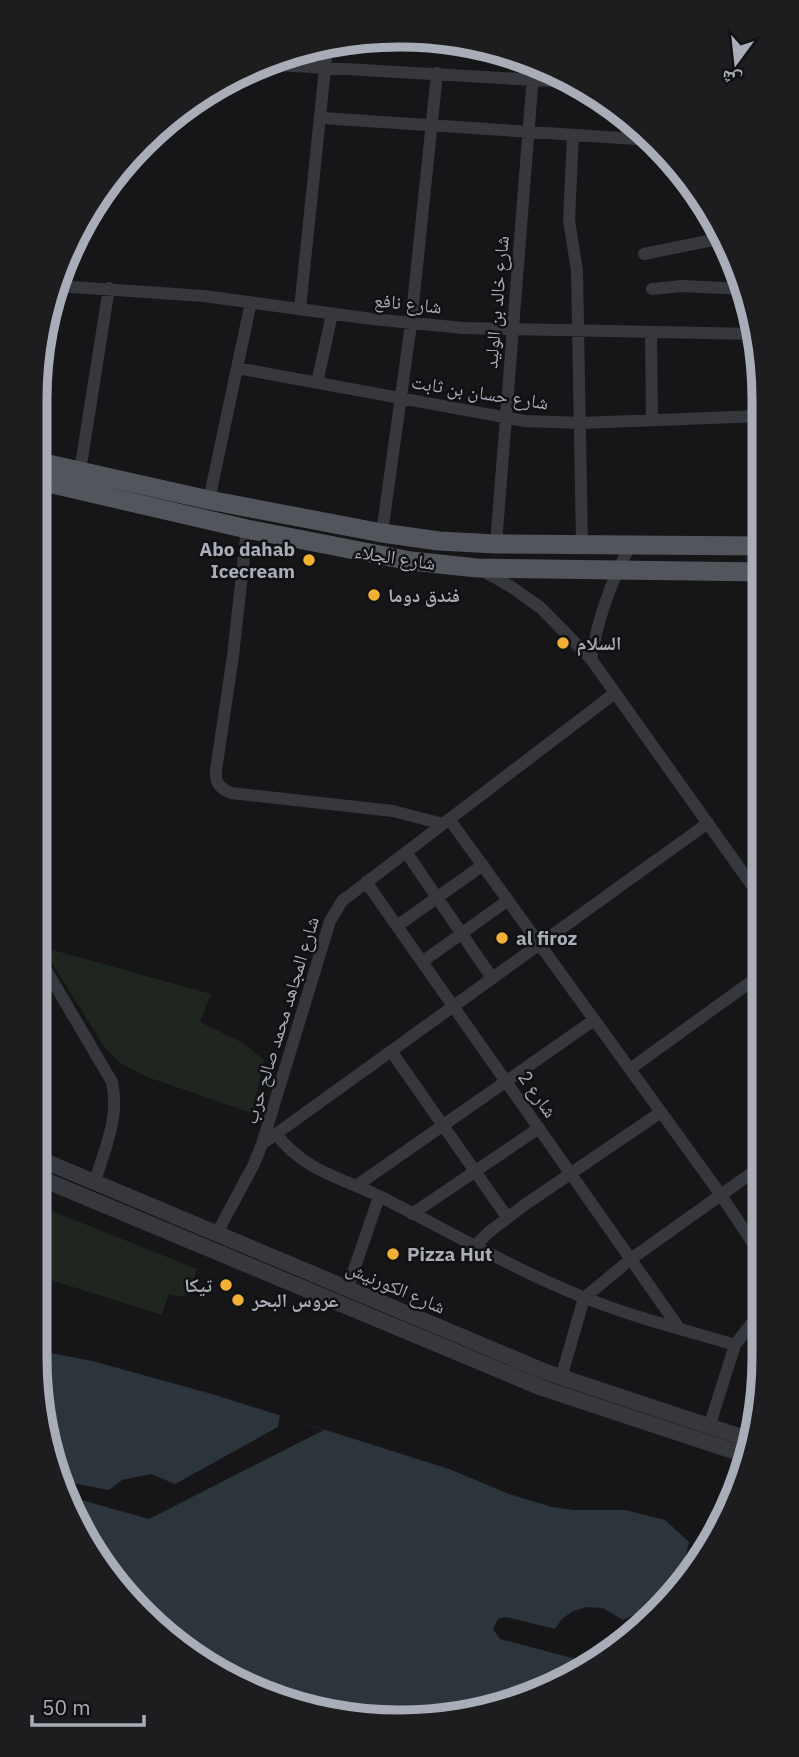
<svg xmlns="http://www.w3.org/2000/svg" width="799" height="1757" font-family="'IBM Plex Sans','Noto Naskh Arabic',sans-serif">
<rect width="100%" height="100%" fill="#161618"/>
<!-- green -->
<path fill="#1e261f" d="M42,947L211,994L200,1022L243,1043L264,1060L252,1113L147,1077L119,1062L105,1048Z
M52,1211L197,1269L188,1294L179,1297L169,1294L162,1315L35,1275Z"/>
<!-- water -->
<path fill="#2c353c" d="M35,1350L92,1361L212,1394L449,1469L509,1494L552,1507L574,1510H625L665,1520L689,1542L705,1548L674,1598L581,1673L470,1715H329L218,1673L125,1598L54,1475Z"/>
<!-- pier -->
<path fill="#161618" d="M280,1415L324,1430L149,1519L67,1496L57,1480L109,1490L122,1480L151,1474L175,1484L278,1427Z
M689,1542L705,1548L686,1577L683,1568Z
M675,1596L599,1659L591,1663L500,1639L493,1629L498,1619L506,1617L555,1629L562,1619L573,1611L587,1607L603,1608L623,1620Z"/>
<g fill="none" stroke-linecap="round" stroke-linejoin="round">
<!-- minor -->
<path stroke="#37383d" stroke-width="12" d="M259,64L571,82
M322,118L652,140
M573,135L569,220L577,271L582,545
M644,254L723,238
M58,286L204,296L372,319L463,328L756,334
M652,289L682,286L744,289
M300,309L327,49
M651,332L652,420
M237,368L525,421L581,423L761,416
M317,383L332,314
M80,471L109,288
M209,500L251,302
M247,529L233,656L216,770C215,782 219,788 231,793L393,811L443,824
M382,533L411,324L437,73
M496,544L534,62
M483,571L510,586L541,608L591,659L763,901
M591,659C598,617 611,581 631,544
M449,819L721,1195L764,1260
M406,852L492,978
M366,882L679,1328
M397,926L483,865
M35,951L112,1082C120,1116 105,1148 95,1181
M422,962L508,900
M391,1051L507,1217
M630,1069L763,973
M276,1134C305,1171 339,1177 379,1196C447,1230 513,1269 583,1297C632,1317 685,1330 735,1345
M262,1144L708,823
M356,1186L594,1020
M412,1214L539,1128
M217,1233L254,1164L262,1144L330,921L342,901L615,693
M475,1246L489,1232L523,1206L661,1112
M347,1290L379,1197
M561,1378L584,1298L631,1259L763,1165
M709,1427L735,1345L764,1307"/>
<!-- tertiary -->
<path stroke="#37383d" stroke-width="16" d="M35,1157L546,1372L748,1439
M35,1176L542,1388L745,1455"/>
<!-- primary -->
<path stroke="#53555c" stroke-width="19" d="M35,461L209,500L382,533L439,541L496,544L761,546
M35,480L247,529L411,561L477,568L762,572"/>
</g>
<!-- markers -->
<g fill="#f2b134" stroke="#111113" stroke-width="2.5">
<circle cx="309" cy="560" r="7"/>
<circle cx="374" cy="595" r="7"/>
<circle cx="563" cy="643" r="7"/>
<circle cx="502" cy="938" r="7"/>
<circle cx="393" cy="1254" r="7"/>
<circle cx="226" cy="1285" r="7"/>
<circle cx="238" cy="1300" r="7"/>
</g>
<g text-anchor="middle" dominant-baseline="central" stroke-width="5" stroke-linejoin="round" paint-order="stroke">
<!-- street labels -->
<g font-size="19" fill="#a8adb8" stroke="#111113">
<text transform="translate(496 302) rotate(-85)">شارع خالد بن الوليد</text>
<text transform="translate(408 303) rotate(6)">شارع نافع</text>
<text transform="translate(480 392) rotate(9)">شارع حسان بن ثابت</text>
<text transform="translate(395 557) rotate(9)">شارع الجلاء</text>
<text transform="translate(281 1020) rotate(-73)">شارع المجاهد محمد صالح حرب</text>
<text transform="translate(538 1094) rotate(55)">شارع 2</text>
<text transform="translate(396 1287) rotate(23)">شارع الكورنيش</text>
</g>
<!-- poi labels -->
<g font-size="19" font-weight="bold" fill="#a8adb8" stroke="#111113" text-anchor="start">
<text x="295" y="549" text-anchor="end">Abo dahab<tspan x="295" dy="22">Icecream</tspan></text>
<text x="388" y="595">فندق دوما</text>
<text x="577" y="643">السلام</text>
<text x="516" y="938">al firoz</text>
<text x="407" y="1254">Pizza Hut</text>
<text x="212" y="1285" text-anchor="end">تيكا</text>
<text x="252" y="1300">عروس البحر</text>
</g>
</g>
<!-- crop -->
<path d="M0 0H799V1757H0ZM399 47H400A352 352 0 0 1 752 399V1358A352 352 0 0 1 400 1710H399A352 352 0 0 1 47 1358V399A352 352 0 0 1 399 47Z" fill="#1d1d20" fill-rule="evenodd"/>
<path fill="none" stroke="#a8adb8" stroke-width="9" d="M399 47H400A352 352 0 0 1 752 399V1358A352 352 0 0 1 400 1710H399A352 352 0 0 1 47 1358V399A352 352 0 0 1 399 47Z"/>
<!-- north arrow -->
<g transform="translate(736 63) rotate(195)" stroke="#111113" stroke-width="5" paint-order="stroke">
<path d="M0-5L12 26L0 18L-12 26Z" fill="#a8adb8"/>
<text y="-10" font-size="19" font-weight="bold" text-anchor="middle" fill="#a8adb8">ش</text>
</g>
<!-- scale -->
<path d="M32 1715v10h112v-10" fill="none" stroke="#a8adb8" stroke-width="3.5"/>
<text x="42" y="1715" font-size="21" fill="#a8adb8" stroke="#111113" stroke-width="5" paint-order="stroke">50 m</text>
</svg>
